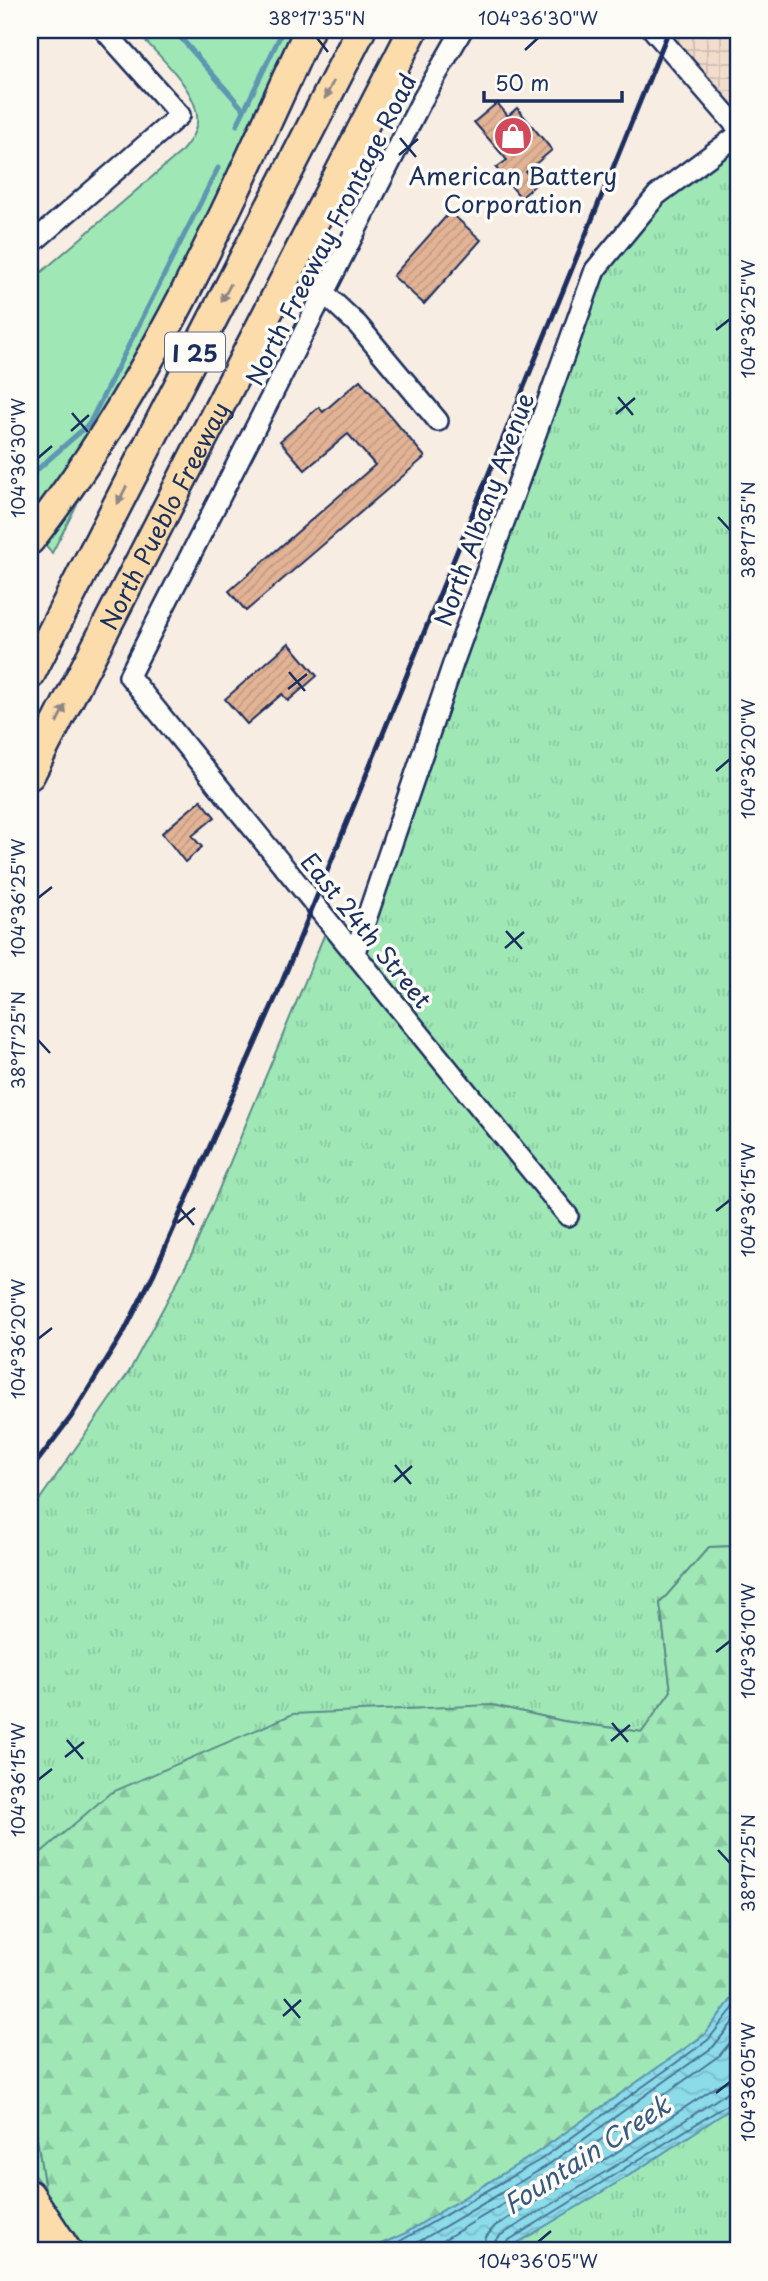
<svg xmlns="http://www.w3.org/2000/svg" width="768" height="2281" font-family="'Playpen Sans',sans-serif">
<defs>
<pattern id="industrial-grid" width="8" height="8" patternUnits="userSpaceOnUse" patternTransform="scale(1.75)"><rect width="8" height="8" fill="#f2dccc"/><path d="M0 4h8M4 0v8" fill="none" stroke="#cfbdb2"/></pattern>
<pattern id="grass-tufts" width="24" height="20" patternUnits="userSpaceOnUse" patternTransform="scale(1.75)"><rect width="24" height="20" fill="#9fe8b6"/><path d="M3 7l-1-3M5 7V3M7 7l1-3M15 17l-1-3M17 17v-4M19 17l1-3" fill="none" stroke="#88c79f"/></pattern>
<pattern id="forest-firs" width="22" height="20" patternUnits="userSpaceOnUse" patternTransform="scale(1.75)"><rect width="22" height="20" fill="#9fe8b6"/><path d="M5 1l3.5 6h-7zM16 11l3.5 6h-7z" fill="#88c79f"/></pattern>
<pattern id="water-waves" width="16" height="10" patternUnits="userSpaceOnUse" patternTransform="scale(1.75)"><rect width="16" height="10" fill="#8cdbe9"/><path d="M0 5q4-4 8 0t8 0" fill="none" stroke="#78bcca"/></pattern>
<pattern id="building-hatch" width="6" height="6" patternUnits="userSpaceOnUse" patternTransform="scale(1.75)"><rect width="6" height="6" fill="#e3b395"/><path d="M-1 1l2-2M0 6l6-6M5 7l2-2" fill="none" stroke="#c29a83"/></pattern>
</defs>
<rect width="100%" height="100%" fill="#f8ede3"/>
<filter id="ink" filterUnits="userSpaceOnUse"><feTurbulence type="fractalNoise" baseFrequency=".0143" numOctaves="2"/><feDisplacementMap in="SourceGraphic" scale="14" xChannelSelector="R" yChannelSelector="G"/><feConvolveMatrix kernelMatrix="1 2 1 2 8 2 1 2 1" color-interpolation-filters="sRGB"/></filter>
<g filter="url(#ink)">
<!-- industrial -->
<path fill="url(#industrial-grid)" d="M669,30H738V128L664,42Z"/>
<!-- grass -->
<path fill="url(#grass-tufts)" stroke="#5d8c8a" stroke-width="2" d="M738,135V1546L709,1547L660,1603L671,1691L642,1732L563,1721L492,1705L30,1862V1513L129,1372L193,1252L330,921L354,951L595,270L657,195Z
M30,2092L45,2190L30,2170Z
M738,2104V2243L721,2251H504L628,2176Z"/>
<!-- forest -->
<path fill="url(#forest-firs)" stroke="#5d8c8a" stroke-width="2" d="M738,1546V1991L704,2035L535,2154L404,2234L366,2251H86L45,2190L30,2092V1862L110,1793L293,1714L492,1705L563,1721L642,1732L671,1691L660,1603L709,1547Z"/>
<!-- park -->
<path fill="#9fe8b6" stroke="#5d8c8a" stroke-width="2" d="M135,30H321L52,553L30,526V282L181,152C188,143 195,135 197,123C201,92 155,52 135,30Z"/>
<!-- water -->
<path fill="url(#water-waves)" stroke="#5f96b1" stroke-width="2" d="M738,1991V2104L628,2176L504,2251H366L404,2234L535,2154L704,2035Z"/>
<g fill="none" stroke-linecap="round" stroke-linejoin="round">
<!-- shore -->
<path stroke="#487496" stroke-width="2" d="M383,2251L540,2160L708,2040L738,2002
M403,2251L545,2167L713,2047L738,2016
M425,2251L550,2176L720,2055L738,2033
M483,2251L486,2237L495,2226L614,2154L722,2083L738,2079
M493,2251L495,2241L501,2235L620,2163L728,2092L738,2089
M502,2251L506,2242L738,2098"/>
<!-- stream -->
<path stroke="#5f96b1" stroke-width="5" d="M174,30L243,109
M237,125L283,30
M30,476L89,424L218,168"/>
</g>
<!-- building -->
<path fill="url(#building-hatch)" stroke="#1b2f5e" stroke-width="2" d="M497,103L508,116L517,108L552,150L526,172L536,184L521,198L496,168L507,160L474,122Z
M450,212L481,240L424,304L393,276Z
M360,380L425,457L246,611L229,591L375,465L348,434L305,470L280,441L319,407L323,412Z
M289,643L317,676L288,701L282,694L247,724L225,699Z
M201,800L215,817L192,836L202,847L185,862L162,833Z"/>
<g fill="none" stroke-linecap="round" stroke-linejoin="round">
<defs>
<path id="minor" d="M462,30L420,104L129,676L568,1216
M653,30L738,128
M30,245L180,115L104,30
M324,293L358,325L438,421
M355,952L454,661L595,270L657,195L738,135"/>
<g id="highway">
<path d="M30,540C150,388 229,205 309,30"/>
<path d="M30,675L361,30"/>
<path id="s1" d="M30,775L413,30"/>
<path d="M30,2195L67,2251"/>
<path d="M30,2240L37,2251"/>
</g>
</defs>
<!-- minor casing -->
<use href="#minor" stroke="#1b2f5e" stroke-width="24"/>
<!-- highway casing -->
<use href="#highway" stroke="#1b2f5e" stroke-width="33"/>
<!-- minor -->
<use href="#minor" stroke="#fdfcf7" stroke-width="19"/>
<!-- highway -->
<use href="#highway" stroke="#fddcac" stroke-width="28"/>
<!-- rail -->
<path stroke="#1b2f5e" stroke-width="5" d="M30,1471L71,1417L125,1330L154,1273L278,992L669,30"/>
</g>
<!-- one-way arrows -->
<defs><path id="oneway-solid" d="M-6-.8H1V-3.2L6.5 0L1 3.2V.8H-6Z" transform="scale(1.75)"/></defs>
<g fill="#8c8685">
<use href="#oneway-solid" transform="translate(329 90) rotate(117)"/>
<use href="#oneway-solid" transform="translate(226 293) rotate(117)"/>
<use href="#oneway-solid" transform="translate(122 495) rotate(117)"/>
<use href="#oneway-solid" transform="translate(61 714) rotate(-63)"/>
</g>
</g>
<!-- ticks -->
<path fill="none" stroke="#1b2f5e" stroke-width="2.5" d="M317,38L328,52M525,50L538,38M400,138L416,157M399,155L418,139M716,330L730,319M618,397L633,415M72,413L88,432M616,414L635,398M71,431L89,415M38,458L52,446M718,517L730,530M289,672L305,691M288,689L307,674M716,771L730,759M38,898L52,887M506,931L522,949M505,948L524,932M38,1040L50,1053M178,1206L194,1225M716,1211L730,1200M177,1223L195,1208M38,1339L52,1328M395,1465L411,1484M394,1482L412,1466M716,1652L730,1641M612,1723L628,1742M67,1740L83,1759M611,1741L630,1725M65,1757L84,1742M38,1780L52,1769M718,1850L730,1863M284,1999L300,2018M283,2016L301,2000M716,2093L730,2082M538,2242L551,2231"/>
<!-- icons -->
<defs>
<symbol id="shop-disc" viewBox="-11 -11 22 22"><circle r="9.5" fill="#d1495b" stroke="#fdfcf7"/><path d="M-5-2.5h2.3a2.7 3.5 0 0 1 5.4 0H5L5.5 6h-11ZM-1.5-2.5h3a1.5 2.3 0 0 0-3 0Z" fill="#fff"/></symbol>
</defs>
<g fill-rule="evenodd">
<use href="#shop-disc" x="491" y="114" width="44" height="44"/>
</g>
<g text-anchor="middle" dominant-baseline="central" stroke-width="7" stroke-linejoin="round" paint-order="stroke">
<!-- shield labels -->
<rect fill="#fdfcf7" stroke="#5f6c8c" stroke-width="2" x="165" y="332.5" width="60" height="39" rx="5"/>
<g font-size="23" font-weight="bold" fill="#1b2f5e">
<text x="195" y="352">I 25</text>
</g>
<!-- poi labels -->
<g font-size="24" fill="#1b2f5e" stroke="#fdfcf7">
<text x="513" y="175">American Battery<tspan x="513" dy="28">Corporation</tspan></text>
</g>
<!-- street labels -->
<g font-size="24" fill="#1b2f5e" stroke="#fdfcf7">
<text transform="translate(330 229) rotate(-63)">North Freeway Frontage Road</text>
<text transform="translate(483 509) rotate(-70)">North Albany Avenue</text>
<text stroke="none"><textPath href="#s1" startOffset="292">North Pueblo Freeway</textPath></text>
<text transform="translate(367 930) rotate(51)">East 24th Street</text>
</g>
<!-- water labels -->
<g font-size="26" font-style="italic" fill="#375a81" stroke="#fdfcf7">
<text transform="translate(586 2154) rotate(-33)">Fountain Creek</text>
</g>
</g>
<!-- margin -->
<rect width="768" height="2281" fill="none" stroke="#fdfcf7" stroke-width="77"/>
<!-- scale -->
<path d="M484 91v10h138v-10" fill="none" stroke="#1b2f5e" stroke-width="3.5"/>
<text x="495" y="91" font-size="21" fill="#1b2f5e" stroke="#fdfcf7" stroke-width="5" paint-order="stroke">50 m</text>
<rect x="38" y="38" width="692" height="2204" fill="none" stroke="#1b2f5e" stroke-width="2.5"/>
<g font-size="18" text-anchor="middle" fill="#1b2f5e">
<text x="317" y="25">38°17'35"N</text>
<text x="538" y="25">104°36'30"W</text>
<text transform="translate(749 319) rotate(-90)" y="6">104°36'25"W</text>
<text transform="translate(19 458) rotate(-90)" y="6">104°36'30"W</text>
<text transform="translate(749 530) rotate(-90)" y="6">38°17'35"N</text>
<text transform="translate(749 759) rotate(-90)" y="6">104°36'20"W</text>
<text transform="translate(19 898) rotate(-90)" y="6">104°36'25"W</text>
<text transform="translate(19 1040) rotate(-90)" y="6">38°17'25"N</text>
<text transform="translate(749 1200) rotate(-90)" y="6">104°36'15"W</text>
<text transform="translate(19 1339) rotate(-90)" y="6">104°36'20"W</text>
<text transform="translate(749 1641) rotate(-90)" y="6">104°36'10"W</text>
<text transform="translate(19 1780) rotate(-90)" y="6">104°36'15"W</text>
<text transform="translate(749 1863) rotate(-90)" y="6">38°17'25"N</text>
<text transform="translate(749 2082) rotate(-90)" y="6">104°36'05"W</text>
<text x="538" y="2268">104°36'05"W</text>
</g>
</svg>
